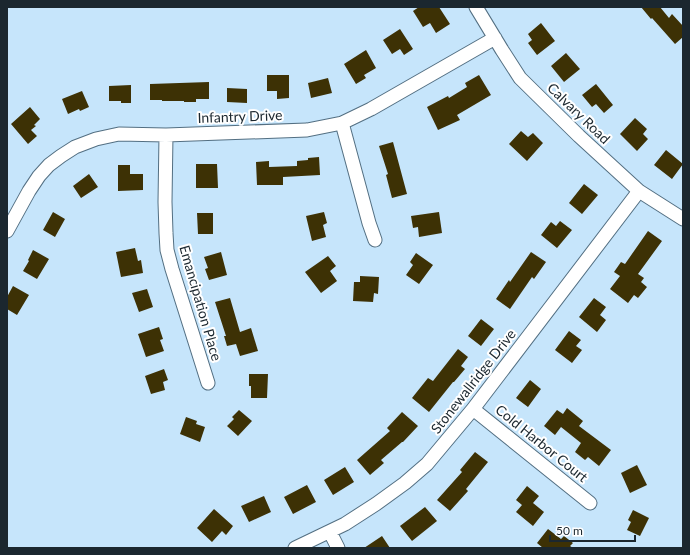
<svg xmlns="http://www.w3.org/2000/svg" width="690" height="555" font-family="Lato,sans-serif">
<rect width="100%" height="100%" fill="#c6e5fb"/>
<!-- building -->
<path fill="#3d3105" d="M419,7H439L450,24L436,33L430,23L423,27L413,11Z
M641,7H660L669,18L672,14L683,26V37L675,44L652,18L651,19Z
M541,23L555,41L537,55L528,43L532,40L528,34Z
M400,29L413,49L404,55L400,49L392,54L383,40Z
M366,50L376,68L364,75L366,78L356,84L344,64Z
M566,53L580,69L564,82L551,66Z
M267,75H289V98L277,99V91H267Z
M479,75L491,95L457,115L460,120L438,130L427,107L448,96L449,98L467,87L465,83Z
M328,78L332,93L311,98L308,83Z
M209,82V99H196V102H184V101H162V100H150V84Z
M596,84L613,105L604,113L596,104L592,107L582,95Z
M131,85V103H121V101H109V86Z
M227,88L247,89V103L227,102Z
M82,91L89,107L80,111L79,109L68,114L62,99Z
M30,107L40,119L34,125L36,126L31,130L37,136L28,144L11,124Z
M635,118L647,129L643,134L648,139L637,151L620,134Z
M521,131L528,137L533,133L543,143L527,161L509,144Z
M393,142L407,194L392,198L386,175L388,174L379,146Z
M666,150L683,164L672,179L654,165Z
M319,157L320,175L283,177V185H257L256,162L269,161V167L297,166V161L308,160V158Z
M196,164H217L218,188H196Z
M118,165H130V174H143V190L118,191Z
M89,174L98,187L81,198L73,186Z
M584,184L598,195L582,214L569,203Z
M53,212L65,219L55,237L43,230Z
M324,212L327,223L323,225L326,237L312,241L306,216Z
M439,212L442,233L419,237L418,227L413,228L411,216Z
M197,213H213V234H198Z
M560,221L572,230L557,248L541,235L551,222L556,226Z
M648,231L662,241L638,274L644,278L641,282L647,287L638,298L634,295L628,303L610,289L620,276L614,272L621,262L625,264Z
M135,248L138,261L141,260L143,273L121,277L116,252Z
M33,250L49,259L37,279L23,271L29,261L28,260Z
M221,252L227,275L209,280L205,269L208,268L204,257Z
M531,252L546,262L534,279L532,277L510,309L496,299L509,280L510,282Z
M416,253L433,265L419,284L406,275L413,265L410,262Z
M328,256L336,266L330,271L337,281L321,293L305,272Z
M360,276L379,277L378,294L374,293L373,302L353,301L354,282H360Z
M13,286L29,295L17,315L7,309V297Z
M147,289L153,307L139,312L132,293Z
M230,298L240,332L251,328L258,351L240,356L236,344L227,346L224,336H226L215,302Z
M594,298L606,307L600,315L606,320L597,332L579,317Z
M481,319L494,329L481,346L468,336Z
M159,327L163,339L160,340L164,351L146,357L138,334Z
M569,331L581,340L576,346L582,350L572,363L555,350Z
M458,349L468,357L461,366L465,369L454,382H453L429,412L412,398L428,378L433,381Z
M164,369L168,380L163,382L165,390L151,394L145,376Z
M249,374H268L267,398H251V386H249Z
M530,380L541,389L528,407L516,398Z
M567,408L583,421L579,426L611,450L599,466L588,457L585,460L575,452L581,443L561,427L555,435L544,426L557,410L563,414Z
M239,410L252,421L238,436L227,426L234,419L232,417Z
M402,412L418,426L403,442H402L381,460L384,463L370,475L357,460L390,431L387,428Z
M186,417L197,421L196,424L205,427L200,442L180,434Z
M475,452L488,462L466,489L468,491L450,511L437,500L462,472L460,470Z
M637,465L647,485L630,493L621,473Z
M345,467L354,482L333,495L324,480Z
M307,485L316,502L293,514L284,497Z
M527,486L539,496L533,503L544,512L533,526L516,512L522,505L516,500Z
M264,496L271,512L249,522L241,506Z
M425,507L437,521L412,541L400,526Z
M214,509L233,526L226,535L222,531L212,542L197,528Z
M633,510L649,518L640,536L627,530L631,522L628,520Z
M548,529L561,539L564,536L573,543L570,546L573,548H543L537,543Z
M382,536L390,548H364Z"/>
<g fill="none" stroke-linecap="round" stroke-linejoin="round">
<defs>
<path id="minor" d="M476,7L502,50L520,78L579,136L639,191L683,219
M342,123L369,223L375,240
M166,135L165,202L166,233L167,250L172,269L208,383
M7,231L29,191L39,176L49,165L61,156L75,147L96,139L119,134L166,135L307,130L342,123L371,109L495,38
M473,409L590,503
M330,532L338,548
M295,548L345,524L376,504L405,483L427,464L473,409L639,191"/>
</defs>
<!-- minor casing -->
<use href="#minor" stroke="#536f82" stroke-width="15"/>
<!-- minor -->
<use href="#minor" stroke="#fff" stroke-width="13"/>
</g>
<g text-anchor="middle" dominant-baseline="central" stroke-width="4" stroke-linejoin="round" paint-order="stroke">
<!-- street labels -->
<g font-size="14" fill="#1b272f" stroke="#fff">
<text transform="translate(579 113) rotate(44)">Calvary Road</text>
<text transform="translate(240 116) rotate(-2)">Infantry Drive</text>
<text transform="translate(201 303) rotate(74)">Emancipation Place</text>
<text transform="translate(473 381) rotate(-52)">Stonewallridge Drive</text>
<text transform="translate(542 443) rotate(39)">Cold Harbor Court</text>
</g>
</g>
<!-- border -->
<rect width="690" height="555" fill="none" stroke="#1b272f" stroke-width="16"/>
<!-- scale -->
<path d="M550 535v6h85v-6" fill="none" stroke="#1b272f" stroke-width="2"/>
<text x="556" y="535" font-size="12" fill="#1b272f" stroke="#ffffff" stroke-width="3" paint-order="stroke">50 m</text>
</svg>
